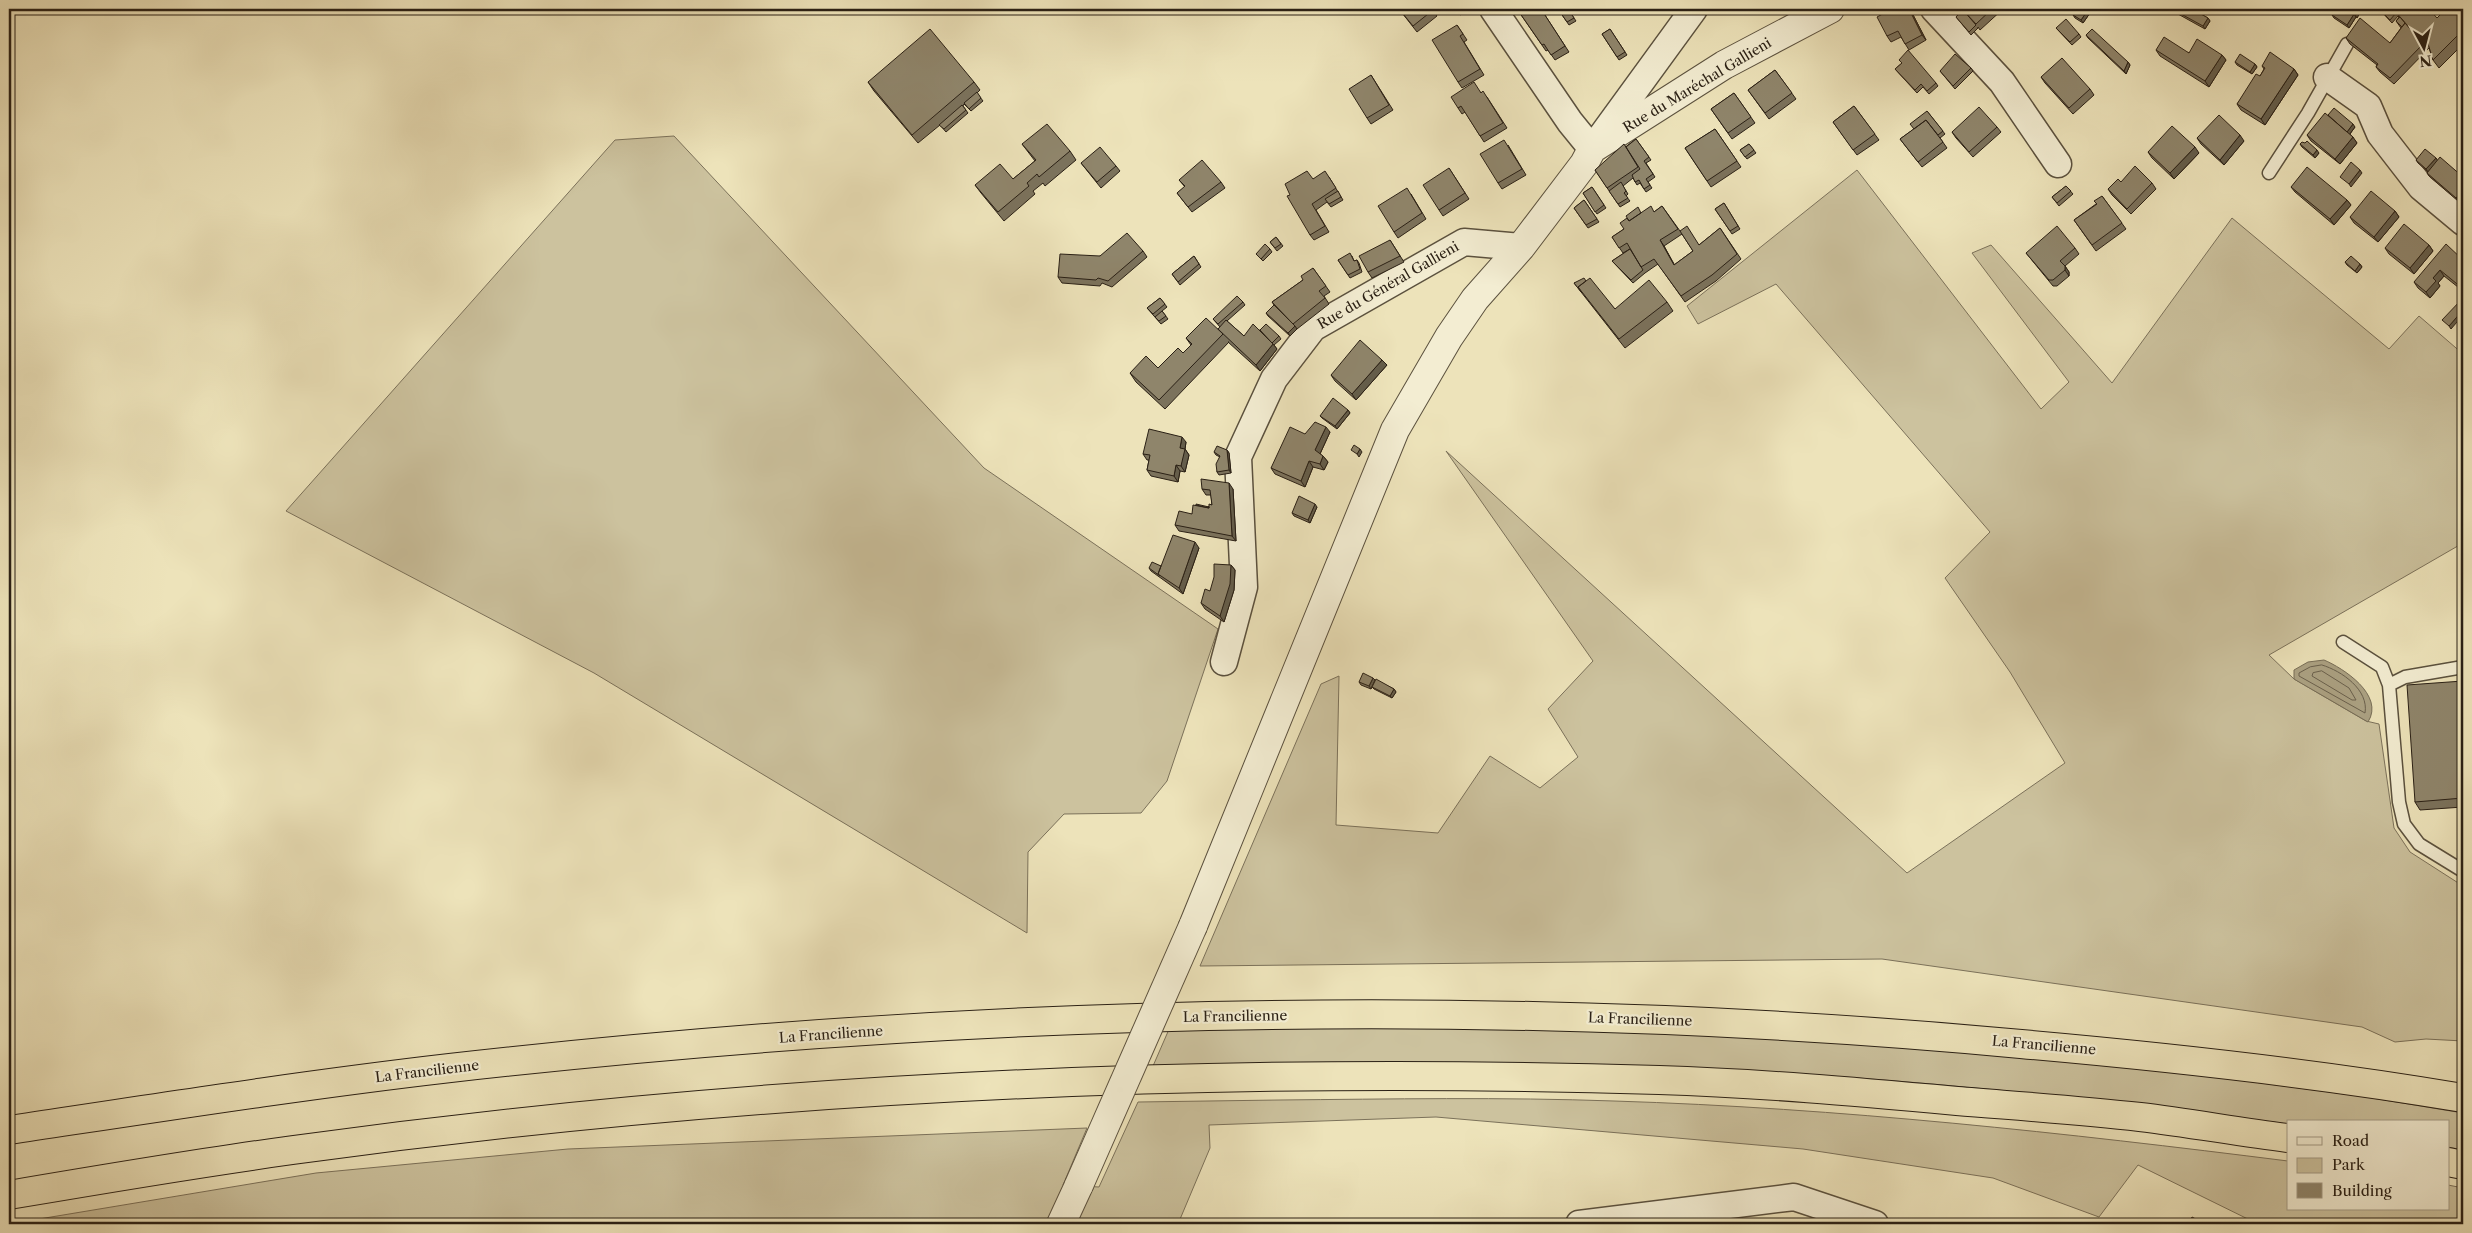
<svg xmlns="http://www.w3.org/2000/svg" width="2472" height="1233" font-family="'Libre Caslon Text',serif">
<rect width="100%" height="100%" fill="#ede3ba"/>
<filter id="stains"><feTurbulence type="fractalNoise" baseFrequency=".004" numOctaves="4"/><feColorMatrix values="0 0 0 0 .2 0 0 0 0 .09 0 0 0 0 .02 0 0 0 .5 -.17"/></filter>
<radialGradient id="worn" r=".72"><stop offset=".6" stop-color="#630" stop-opacity="0"/><stop offset="1" stop-color="#630" stop-opacity=".3"/></radialGradient>
<!-- green -->
<path fill="#ccc29e" stroke="#7b715a" d="M674,136L984,468L1218,629L1167,781L1141,813L1064,814L1028,852L1027,933L594,673L286,511L615,140Z
M1857,170L2041,409L2069,382L1972,253L1991,245L2112,383L2232,218L2389,349L2419,316L2463,354V543L2269,655L2294,679L2366,721L2379,724L2394,828L2410,852L2463,886V1041L2426,1039L2395,1042L2362,1027L1882,959L1200,966L1321,684L1339,676L1336,825L1438,833L1490,756L1540,788L1578,757L1548,709L1593,661L1446,451L1907,873L2065,763L2010,672L1945,578L1990,532L1776,284L1698,324L1687,306Z
M1170,1027L1621,1028L1836,1041L2125,1065L2360,1096L2463,1113V1150L2448,1147V1122H2288V1124C2065,1094 1841,1072 1616,1065C1462,1061 1307,1063 1153,1066Z
M1279,1100C1390,1099 1503,1097 1614,1101C1840,1108 2065,1133 2288,1161V1209H2448V1185L2463,1188V1224H2258L2138,1165L2099,1217L1993,1178L1803,1149L1436,1117L1209,1125L1210,1148L1178,1224H9L316,1173L568,1149L1087,1128L1063,1185L1099,1187L1138,1102Z"/>
<!-- water -->
<path fill="#aba182" stroke="#776d56" d="M2324,660C2343,668 2385,695 2368,722L2294,679V670L2308,662Z"/>
<g fill="none" stroke-linecap="round" stroke-linejoin="round">
<!-- shore -->
<path stroke="#6a604c" stroke-width="1" d="M2322,665C2342,671 2369,690 2365,713L2299,676V673L2310,667Z
M2322,671L2349,688L2356,700H2352L2312,676L2313,673Z"/>
<defs>
<path id="service" d="M2269,173L2308,113L2347,44
M2343,642L2382,667L2389,685L2399,802L2404,824L2419,844L2463,871
M2389,685L2405,677L2463,667"/>
<path id="minor" d="M1493,9L1570,122L1592,149L1694,9
M1934,9L2002,82L2058,164
M2327,77L2368,106L2380,134L2421,187L2463,222
M1224,662L1244,587L1238,457L1274,379L1313,328L1464,242L1521,247
M1579,1224L1794,1197L1875,1224"/>
<path id="tertiary" d="M1193,926L1395,430L1449,337L1475,299L1521,247L1584,164L1592,149L1724,65L1830,9
M1061,1224L1079,1185"/>
<path id="trunk" d="M9,1130C156,1108 303,1085 450,1068C971,1009 1498,995 2021,1044C2169,1057 2316,1073 2463,1098
M2448,1162L2463,1165
M9,1195C103,1179 198,1163 293,1150C744,1088 1203,1066 1659,1080C1758,1083 1858,1092 1957,1101C2018,1106 2079,1110 2140,1117C2190,1123 2239,1132 2288,1138"/>
</defs>
<!-- service casing -->
<use href="#service" stroke="#5b513e" stroke-width="15"/>
<!-- minor casing -->
<use href="#minor" stroke="#5b513e" stroke-width="29"/>
<!-- tertiary casing -->
<use href="#tertiary" stroke="#5b513e" stroke-width="30"/>
<!-- trunk casing -->
<use href="#trunk" stroke="#2a2015" stroke-width="30"/>
<!-- service -->
<use href="#service" stroke="#f3edd2" stroke-width="12"/>
<!-- minor -->
<use href="#minor" stroke="#f3edd2" stroke-width="26"/>
<!-- tertiary -->
<use href="#tertiary" stroke="#f3edd2" stroke-width="28"/>
<!-- trunk -->
<use href="#trunk" stroke="#ede3ba" stroke-width="28"/>
<defs>
<path id="tertiary-bridge" d="M1079,1185L1193,926"/>
</defs>
<!-- tertiary-bridge casing -->
<use href="#tertiary-bridge" stroke="#5b513e" stroke-width="30" stroke-linecap="butt"/>
<!-- tertiary-bridge -->
<use href="#tertiary-bridge" stroke="#f3edd2" stroke-width="28"/>
</g>
<!-- wall -->
<path fill="#7b725c" stroke="#2a2015" fill-rule="evenodd" d="M1174,9H1186L1178,14Z
M1275,9H1281L1277,12Z
M1399,9H1432L1437,16L1417,32Z
M1455,9H1465L1466,11L1460,15Z
M1517,9H1541L1569,52L1555,60L1548,50L1546,51Z
M1558,9H1568L1576,21L1569,25Z
M1892,9H1910L1926,40L1909,50L1901,37L1891,42L1887,36Z
M1961,9H2003L1980,30L1978,27V28L1971,35L1956,17L1962,10Z
M2169,9H2192L2208,18L2210,21L2205,29Z
M2335,9H2362L2357,18L2356,17L2349,28L2334,18L2332,15Z
M2379,9L2437,18L2463,9V44L2439,68L2433,60L2429,48L2394,84L2380,72L2376,67L2377,65L2350,44L2346,38L2390,43L2401,28L2396,21L2399,17L2398,16L2392,23Z
M2088,10L2090,13L2083,23L2075,18L2073,15Z
M1457,25L1467,40L1464,42L1484,75L1462,88L1458,82Z
M2056,28L2079,34L2081,37L2072,45Z
M1610,29L1627,55L1619,60L1602,34Z
M2086,35L2128,62L2130,65L2126,74L2088,38Z
M2156,50L2222,55L2226,60L2209,87L2160,56Z
M1899,60L1936,83L1938,86L1929,94L1923,87L1917,93L1895,69L1902,63Z
M2235,62L2255,64L2257,67L2252,74L2237,65Z
M2262,66L2294,69L2298,75L2265,125L2241,110L2237,104L2260,76L2264,69Z
M1971,68L1973,71L1955,89L1940,71Z
M1775,70L1796,99L1769,119L1748,90Z
M1371,75L1393,110L1371,124L1367,118Z
M2041,77L2090,89L2094,95L2073,114L2045,83Z
M868,82H974L980,90L977,93L983,101L971,111L964,104L963,106L968,113L946,132L940,125L918,143L874,91Z
M1481,92L1487,97L1507,128L1484,142L1465,112L1462,114L1458,108Z
M1734,93L1755,123L1732,139L1711,109Z
M1854,106L1879,140L1857,155L1833,122Z
M1927,111L1945,134L1940,138L1947,148L1922,167L1900,139L1914,129Z
M2328,115L2355,127L2350,134L2357,143L2340,164L2311,141L2307,135Z
M1997,127L2001,132L1973,157L1956,138L1952,132Z
M1715,129L1741,167L1711,187L1685,148Z
M2197,138L2244,141L2224,165L2201,144Z
M1636,139L1651,160L1646,163L1655,177L1648,182L1652,188L1646,192L1640,183L1637,185L1633,178L1623,186L1628,194L1626,196L1630,201L1620,207L1595,170Z
M1022,144L1070,151L1076,160L1045,186L1043,183L1033,191L1035,194L1004,221L981,193L975,185L1013,179L1035,161Z
M1749,144L1756,153L1747,159L1740,150Z
M2300,144L2319,153L2315,158L2302,147Z
M1508,145L1526,175L1502,189L1498,183Z
M2148,152L2199,153L2174,179L2152,158Z
M2436,158L2437,160L2458,201L2429,176L2427,173L2428,172L2418,163L2416,160Z
M1081,163L1116,166L1120,171L1101,188Z
M1449,168L1469,199L1443,216L1439,210Z
M1329,177L1343,200L1331,207L1327,202L1316,210L1329,232L1314,240L1310,235L1313,179Z
M1179,180L1221,182L1225,188L1192,212L1177,193L1185,187Z
M2152,183L2156,189L2131,214L2112,195L2108,189Z
M2066,186L2073,194L2059,206L2052,197Z
M1592,187L1606,208L1597,214L1583,193Z
M2291,187L2347,200L2351,205L2334,225L2295,192Z
M1411,194L1426,219L1398,238L1394,232Z
M2102,196L2126,229L2096,251L2074,220L2096,204Z
M1584,200L1599,222L1588,228L1574,208Z
M1724,203L1740,229L1732,234L1715,209Z
M1662,206L1680,231L1699,245L1720,228L1741,259L1716,281L1685,302L1658,264L1645,273L1633,283L1612,261L1630,249L1623,253L1612,237L1624,229L1627,218L1641,213L1654,212ZM1682,234L1693,251L1674,265L1664,246Z
M2395,211L2399,217L2378,242L2354,223L2350,217Z
M1276,237L1283,246L1277,251L1270,242Z
M1390,240L1404,262L1372,278L1368,272Z
M2429,245L2433,251L2414,274L2389,254L2385,248Z
M2075,248L2079,254L2065,266L2069,272V276L2057,286H2053L2026,253Z
M1270,249L1272,252L1263,261L1256,254Z
M1143,251L1147,257L1112,287L1102,283L1100,286L1062,283L1058,277L1100,256Z
M1194,256L1201,267L1180,285L1172,274Z
M1352,256L1354,261L1357,260L1359,263L1362,272L1350,278L1338,260Z
M2463,260V291L2444,276L2438,283L2440,286L2430,298L2418,288L2414,282Z
M2345,262L2360,264L2362,267L2357,273L2347,265Z
M1313,268L1330,292L1324,296L1329,304L1297,329L1290,336L1268,316L1266,313L1274,305L1272,302L1303,280Z
M1586,281L1615,309L1667,302L1673,311L1625,348L1574,283Z
M1160,298L1167,307L1162,311L1168,319L1161,324L1147,308Z
M1243,302L1245,305L1227,321L1244,336L1260,330L1279,336L1281,339L1274,345L1277,349L1260,371L1228,342H1229L1165,409L1136,382L1130,373L1158,368L1183,353L1191,345L1186,338L1218,329L1220,327L1213,319Z
M1382,360L1387,365L1356,400L1335,381L1331,375Z
M1348,410L1350,413L1337,429L1322,418L1320,416Z
M1330,432L1320,454L1323,456L1328,462L1324,470L1313,467L1305,487L1275,474L1271,468L1305,434Z
M1186,442L1185,449L1189,455L1185,472L1180,471L1178,482L1151,476L1147,470L1149,460H1147L1143,454Z
M1227,450L1229,453L1231,473L1219,475L1217,472L1220,457L1216,455L1214,452Z
M1202,489H1233L1236,541L1179,531L1175,525L1192,514L1212,505L1211,495H1206Z
M1317,507L1310,523L1294,516L1292,513Z
M1199,548L1183,594L1151,571L1149,568L1161,566Z
M1231,565L1235,570L1234,590L1224,622L1205,609L1201,603L1210,591Z
M1373,678L1375,680L1394,689L1396,692L1392,698L1374,689L1372,687L1371,689L1361,685L1359,682Z
M2463,681V807L2420,810L2415,802Z"/>
<!-- shaded-wall -->
<path fill="#645d4b" stroke="#2a2015" d="M1909,9H1910L1926,40L1922,35Z
M2354,9H2362L2357,18L2353,12Z
M2088,10L2090,13L2083,23L2081,20Z
M2354,14L2356,17L2349,28L2347,25Z
M2208,18L2210,21L2205,29L2203,26Z
M2222,55L2226,60L2209,87L2205,81Z
M2128,62L2130,65L2126,74L2124,71Z
M2255,64L2257,67L2252,74L2250,72Z
M2294,69L2298,75L2265,125L2261,119Z
M2353,124L2355,127L2349,135L2347,132Z
M2240,135L2244,141L2224,165L2220,160Z
M2353,137L2357,143L2340,164L2335,159Z
M2195,147L2199,153L2174,179L2170,173Z
M2317,150L2319,153L2315,158L2313,155Z
M2436,158L2438,161L2428,172L2426,169Z
M2360,170L2362,173L2351,187L2349,184Z
M2463,190V195L2458,201L2456,198Z
M2347,200L2351,205L2334,225L2330,219Z
M2395,211L2399,217L2378,242L2374,237Z
M1660,240L1664,246L1678,271L1674,265Z
M2429,245L2433,251L2414,274L2410,268Z
M2360,264L2362,267L2357,273L2355,271Z
M2065,266L2069,272V276L2065,270Z
M2440,270L2444,276L2438,283L2440,286L2430,298L2426,292L2433,278Z
M2463,310V315L2451,329L2449,326Z
M1295,326L1297,329L1290,336L1288,333Z
M1273,344L1277,349L1260,371L1256,365Z
M1382,360L1387,365L1356,400L1352,394Z
M1348,410L1350,413L1337,429L1335,426Z
M1326,427L1330,432L1319,456L1315,450Z
M1182,437L1186,442L1185,449L1189,455L1185,472L1181,466L1180,448Z
M1360,449L1362,452L1359,457L1357,454Z
M1227,450L1229,453L1231,473L1229,470Z
M1323,456L1328,462L1324,470L1320,464Z
M1309,461L1313,467L1305,487L1301,481Z
M1176,465L1180,471L1178,482L1174,476Z
M1229,483L1233,489L1236,541L1232,536Z
M1315,504L1317,507L1310,523L1308,520Z
M1195,542L1199,548L1183,594L1179,588Z
M1231,565L1235,570L1234,590L1224,622L1220,616Z
M1373,678L1375,680L1371,689L1369,686Z
M1394,689L1396,692L1392,698L1390,696Z"/>
<!-- building -->
<path fill="#8f856b" stroke="#2a2015" d="M1399,9H1432L1433,10L1413,26Z
M1455,9H1463L1458,12Z
M1517,9H1541L1565,46L1551,55L1544,44L1542,45Z
M1558,9H1568L1574,18L1567,22Z
M1892,9H1909L1922,35L1905,44L1898,31L1887,36L1877,17Z
M1962,9H1992L1976,24Z
M2078,9H2086L2088,10L2081,20L2073,15Z
M2172,9H2192L2208,18L2203,26Z
M2335,9H2345L2354,14L2347,25L2332,15Z
M2348,9H2354L2353,12Z
M2379,9H2392L2396,13L2390,20Z
M2395,9H2429L2437,18L2446,9H2463V37L2459,34L2433,60L2426,37L2421,41L2394,10Z
M1963,10L1976,25L1969,32L1956,17Z
M2400,17L2405,23L2402,27L2396,21Z
M2360,18L2390,43L2405,23L2423,44L2390,78L2376,67L2378,64L2346,38Z
M2066,19L2079,34L2070,42L2056,28Z
M1457,25L1463,34L1460,36L1480,69L1458,82L1432,40Z
M930,29L974,82L912,135L868,82Z
M1610,29L1625,52L1617,57L1602,34Z
M2092,29L2128,62L2124,71L2086,35Z
M2164,37L2189,53L2197,39L2222,55L2205,81L2156,50Z
M1908,50L1936,83L1927,91L1921,84L1915,90L1895,69L1902,63L1899,60Z
M2270,52L2294,69L2261,119L2237,104L2256,74L2260,76L2265,68L2262,66Z
M1955,54L1971,68L1953,86L1940,71Z
M2240,54L2255,64L2250,72L2235,62Z
M2062,58L2090,89L2069,108L2041,77Z
M1775,70L1792,93L1765,113L1748,90Z
M1371,75L1389,105L1367,118L1349,89Z
M1474,82L1481,93L1483,91L1503,123L1480,136L1461,106L1458,108L1451,97Z
M977,92L981,98L969,109L964,103Z
M1734,93L1751,117L1728,133L1711,109Z
M962,105L966,110L944,129L939,125Z
M1854,106L1875,134L1853,150L1833,122Z
M1979,107L1997,127L1969,152L1952,132Z
M2334,108L2353,124L2347,132L2328,115Z
M1927,111L1943,131L1938,135L1926,120L1914,129L1910,124Z
M2325,113L2353,137L2335,159L2307,135Z
M2219,115L2240,135L2220,160L2197,138Z
M1926,120L1943,142L1918,162L1900,139Z
M1047,124L1070,151L1039,177L1037,174L1027,183L1029,186L998,212L975,185L1000,164L1013,179L1036,160L1022,144Z
M2172,126L2195,147L2170,173L2148,152Z
M1715,129L1737,161L1707,181L1685,148Z
M1636,139L1649,157L1644,161L1653,174L1646,179L1650,185L1644,189L1639,180L1635,182L1632,175L1640,169L1626,147Z
M1504,140L1522,169L1498,183L1480,154Z
M2307,141L2317,150L2313,155L2300,144L2302,142L2305,143Z
M1624,144L1638,167L1607,188L1595,170Z
M1749,144L1754,150L1745,157L1740,150Z
M1100,147L1116,166L1097,182L1081,163Z
M2425,149L2436,158L2426,169L2416,160Z
M2440,157L2463,177V190L2456,198L2427,173Z
M1202,160L1221,182L1188,207L1177,193L1185,186L1179,180Z
M2351,162L2360,170L2349,184L2340,177Z
M2135,166L2152,183L2127,209L2108,189L2118,179L2121,182Z
M2307,167L2347,200L2330,219L2291,187Z
M1449,168L1465,193L1439,210L1423,185Z
M1307,171L1313,179L1325,171L1336,188L1312,204L1325,226L1310,235L1287,196L1290,195L1285,184Z
M1621,182L1626,191L1624,193L1628,198L1618,204L1609,191Z
M2066,186L2071,191L2057,203L2052,197Z
M1592,187L1604,205L1595,212L1583,193Z
M1407,188L1422,213L1394,232L1378,206Z
M1338,191L1341,197L1329,204L1325,199Z
M2371,191L2395,211L2374,237L2350,217Z
M2102,196L2122,223L2092,245L2074,220L2097,204L2094,201Z
M1584,200L1597,219L1586,225L1574,208Z
M1724,203L1738,226L1730,231L1715,209Z
M1651,206L1654,212L1662,206L1678,229L1660,240L1674,265L1693,251L1680,231L1687,226L1699,245L1720,228L1737,254L1712,275L1681,296L1654,259L1641,267L1627,243L1619,248L1612,237L1624,229L1620,223L1627,218L1629,221Z
M1638,207L1641,213L1629,221L1626,216Z
M2404,224L2429,245L2410,268L2385,248Z
M2057,226L2075,248L2060,261L2065,266V270L2053,280H2049L2026,253Z
M1127,233L1143,251L1108,281L1098,278L1096,280L1058,277L1060,254L1100,256Z
M1276,237L1281,244L1275,248L1270,242Z
M1390,240L1400,256L1368,272L1359,256Z
M1265,244L1270,249L1261,259L1256,254Z
M2446,244L2463,260V286L2462,288L2440,270L2433,278L2436,281L2426,292L2414,282Z
M1630,249L1643,270L1631,280L1612,261Z
M1350,253L1354,261L1357,260L1360,269L1348,275L1338,260Z
M1194,256L1199,264L1178,282L1172,274Z
M2351,256L2360,264L2355,271L2345,262Z
M1313,268L1326,286L1319,291L1325,298L1293,324L1272,302L1303,280L1301,276Z
M1584,278L1586,281L1578,287L1582,293L1574,283Z
M1590,278L1615,309L1649,280L1667,302L1619,339L1578,287Z
M1237,296L1243,302L1218,324L1213,319Z
M1160,298L1165,304L1153,314L1147,308Z
M2462,299L2463,300V310L2449,326L2442,320Z
M1274,305L1295,326L1288,333L1266,313Z
M1162,311L1166,316L1159,321L1155,317Z
M1206,318L1223,334L1159,400L1130,373L1146,356L1158,368L1178,348L1183,353L1192,344L1186,338Z
M1226,320L1244,336L1253,324L1273,344L1256,365L1218,329Z
M1266,324L1279,336L1272,343L1260,330Z
M1360,340L1382,360L1352,394L1331,375Z
M1333,398L1348,410L1335,426L1320,416Z
M1315,422L1326,427L1315,450L1323,456L1320,464L1309,461L1301,481L1271,468L1290,427L1305,434Z
M1149,429L1182,437L1180,448L1185,449L1181,466L1176,465L1174,476L1147,470L1150,455L1143,454Z
M1354,445L1360,449L1357,454L1351,450Z
M1217,446L1227,450L1229,470L1217,472L1216,464L1220,456L1214,452Z
M1201,479L1229,483L1232,536L1175,525L1179,511L1192,514L1193,505L1209,508V504L1212,505L1210,490L1202,489Z
M1299,496L1315,504L1308,520L1292,513Z
M1196,504L1209,507V508L1196,505Z
M1173,535L1195,542L1179,588L1158,574Z
M1152,562L1161,566L1158,574L1160,576L1149,568Z
M1214,564L1231,565L1230,584L1220,616L1201,603L1205,589L1210,591L1214,577Z
M1363,673L1373,678L1369,686L1359,682Z
M1376,679L1394,689L1390,696L1372,687Z
M2463,681V798L2415,802L2407,685Z
M2192,1217L2205,1224H2188Z
M1723,1221L1729,1224H1722Z
M2114,1221L2120,1224H2112Z"/>
<g text-anchor="middle" dominant-baseline="central" stroke-width="4.5" stroke-linejoin="round" paint-order="stroke">
<!-- street labels -->
<g font-size="14" fill="#2a2015" stroke="#f3edd2">
<text transform="translate(1697 85) rotate(-31)">Rue du Maréchal Gallieni</text>
<text transform="translate(1388 285) rotate(-30)">Rue du Général Gallieni</text>
<text transform="translate(1235 1016) rotate(-1)">La Francilienne</text>
<text transform="translate(1640 1019) rotate(2)">La Francilienne</text>
<text transform="translate(831 1034) rotate(-4)">La Francilienne</text>
<text transform="translate(2044 1045) rotate(5)">La Francilienne</text>
<text transform="translate(427 1071) rotate(-7)">La Francilienne</text>
</g>
</g>
<!-- margin -->
<rect width="2472" height="1233" fill="none" stroke="#ede3ba" stroke-width="30"/>
<rect x="10" y="10" width="2452" height="1213" fill="none" stroke="#2a2015" stroke-width="2.5"/>
<rect x="15" y="15" width="2442" height="1203" fill="none" stroke="#2a2015"/>
<!-- legend -->
<rect x="2287" y="1120" width="162" height="90" fill="#f3edd2" stroke="#a39b86"/>
<rect x="2297" y="1137" width="25" height="8" fill="#f3edd2" stroke="#a39b86"/>
<text x="2332" y="1146" font-size="15" fill="#2a2015">Road</text>
<rect x="2297" y="1158" width="25" height="15" fill="#ccc29e" stroke="#a39b86"/>
<text x="2332" y="1170" font-size="15" fill="#2a2015">Park</text>
<rect x="2297" y="1183" width="25" height="15" fill="#8f856b" stroke="#a39b86"/>
<text x="2332" y="1196" font-size="15" fill="#2a2015">Building</text>
<!-- north arrow -->
<g transform="translate(2424 48) rotate(173)" stroke="#f3edd2" stroke-width="4" paint-order="stroke">
<path d="M0-4L9 19L0 12L-9 19Z" fill="#2a2015"/>
<text y="-8" font-size="14" font-weight="bold" text-anchor="middle" fill="#2a2015">N</text>
</g>
<rect width="100%" height="100%" filter="url(#stains)"/>
<rect width="100%" height="100%" fill="url(#worn)"/>
</svg>
